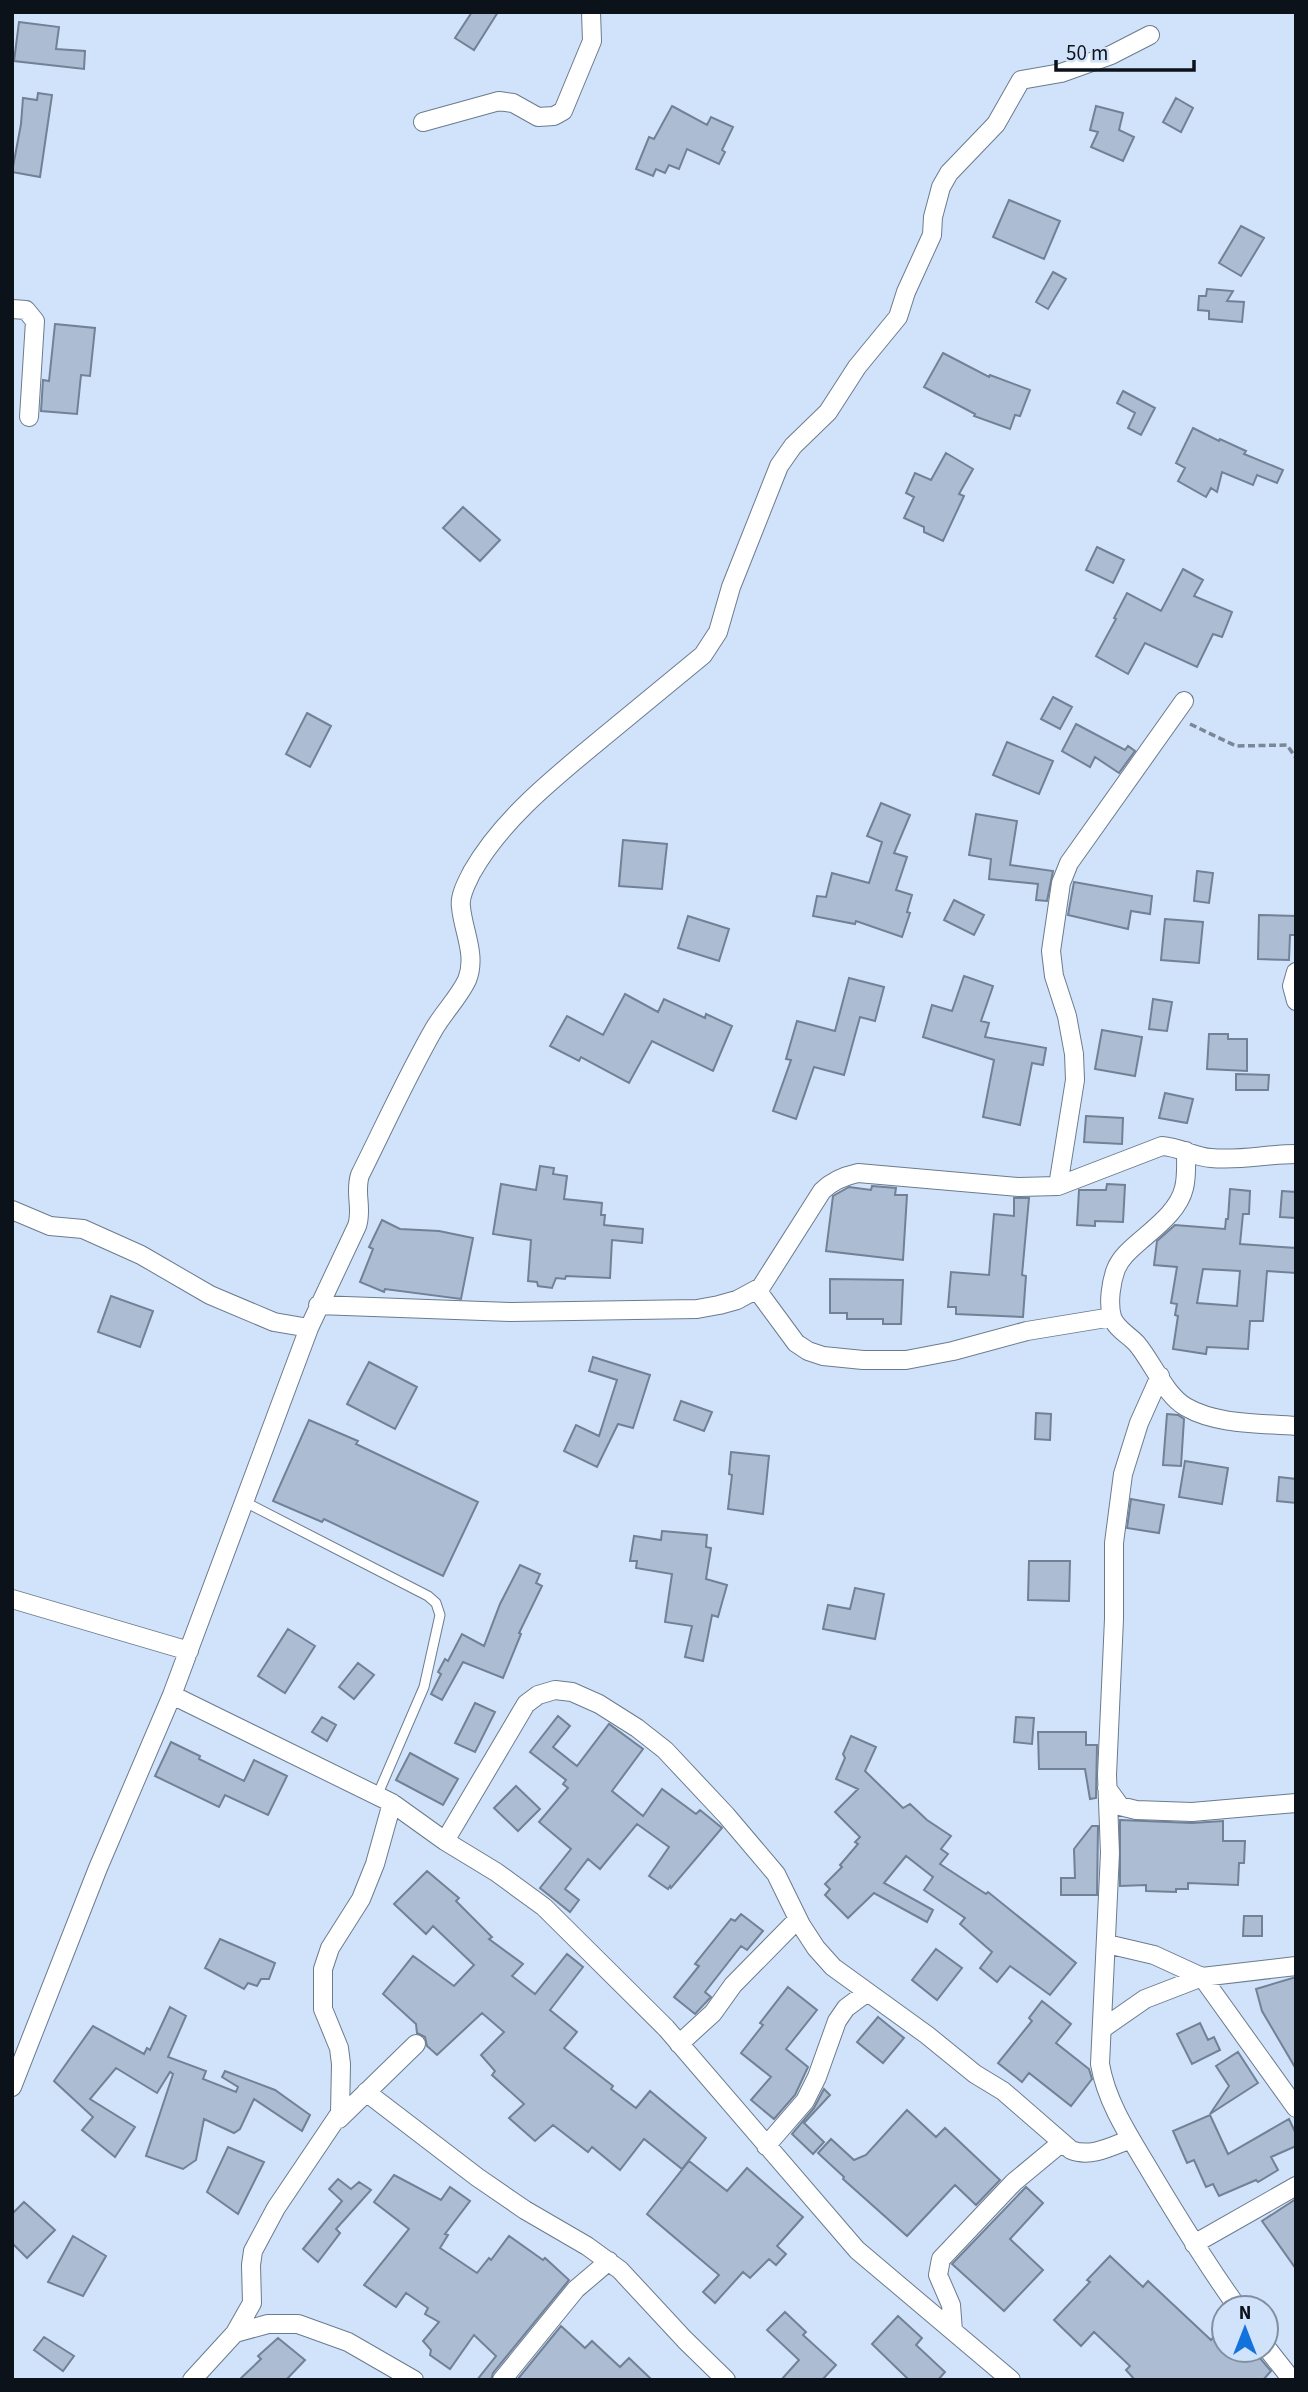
<svg xmlns="http://www.w3.org/2000/svg" width="1308" height="2392" font-family="'Source Sans 3',sans-serif">
<rect width="100%" height="100%" fill="#d1e3fa"/>
<!-- building -->
<path fill="#acbdd3" stroke="#718196" stroke-width="2" fill-rule="evenodd" d="M472,12H498L474,50L455,38Z
M19,22L59,27L56,49L85,51L84,69L14,61Z
M38,93L52,95L40,177L12,172L21,124L23,98L37,100Z
M1176,98L1193,108L1181,132L1163,122Z
M672,106L707,125L711,117L733,127L722,150L725,152L719,164L687,149L679,169L669,165L665,173L656,169L653,176L636,169L649,137L654,139Z
M1096,106L1123,113L1119,130L1134,137L1123,161L1091,147L1098,132L1090,130Z
M1009,200L1060,221L1044,259L993,237Z
M1241,226L1264,238L1241,276L1219,263Z
M1053,272L1066,279L1048,309L1036,302Z
M1207,289L1233,291L1227,301L1244,302L1242,322L1209,319V311L1198,310L1199,296H1206Z
M55,324L95,328L90,376L81,375L77,414L41,411L43,380L49,381Z
M943,353L989,377L990,375L1030,390L1020,416L1015,415L1010,429L974,416L975,414L924,387Z
M1123,391L1155,408L1141,435L1128,428L1135,413L1117,403Z
M1193,428L1219,441L1220,439L1246,451L1244,454L1283,470L1277,483L1257,475L1253,485L1222,472L1217,492L1211,488L1206,497L1178,481L1185,468L1176,463Z
M946,453L973,469L959,494L964,496L943,541L924,532V527L904,518L914,497L906,493L915,473L931,480Z
M463,507L500,540L480,561L443,528Z
M1097,547L1124,560L1113,583L1086,570Z
M1183,569L1203,580L1194,596L1232,612L1222,637L1213,634L1197,667L1145,643L1128,674L1096,656L1116,619L1114,618L1127,593L1161,611Z
M1053,697L1072,707L1060,729L1041,719Z
M307,713L331,726L310,767L286,754Z
M1076,724L1125,750L1128,746L1135,751L1119,773L1095,757L1090,767L1062,751Z
M1007,742L1053,761L1039,794L993,775Z
M881,803L910,815L894,853L907,857L896,890L912,895L907,912L910,913L902,937L856,921L855,924L813,916L817,896L826,897L832,873L869,883L882,842L867,836Z
M976,814L1017,821L1010,865L1053,871L1047,901L1036,900L1038,884L989,879L991,859L969,855Z
M623,840L667,844L662,889L619,886Z
M1197,871L1213,873L1209,903L1194,901Z
M1074,882L1152,896L1150,914L1131,911L1128,929L1068,915Z
M954,900L984,915L974,935L944,920Z
M1259,915L1296,916V935H1290L1289,960L1258,959Z
M688,916L729,929L719,961L678,948Z
M1165,919L1203,922L1199,963L1161,960Z
M964,976L993,986L981,1021L989,1023L985,1037L1046,1048L1043,1065L1032,1063L1020,1125L983,1117L994,1060L923,1037L932,1005L952,1011Z
M849,978L884,987L875,1021L860,1017L844,1075L814,1067L796,1119L773,1111L791,1060L786,1059L797,1021L835,1031Z
M625,994L658,1012L664,999L705,1018L706,1014L732,1026L713,1071L652,1041L629,1083L581,1057L579,1061L550,1046L567,1016L603,1035Z
M1153,999L1172,1002L1167,1031L1149,1029Z
M1102,1030L1142,1037L1135,1076L1095,1069Z
M1209,1034H1228V1039H1247V1071L1207,1069Z
M1236,1074L1269,1075L1268,1090H1236Z
M1165,1093L1193,1099L1187,1123L1159,1118Z
M1086,1116L1123,1118L1122,1144L1084,1142Z
M540,1166L554,1168L553,1174L567,1176L564,1199L602,1203L601,1215H605L604,1225L643,1229L642,1243L612,1240L610,1278L566,1276L565,1279L556,1278L552,1288L538,1286L537,1282L528,1281L531,1240L493,1234L501,1184L536,1190Z
M1107,1184L1125,1185L1123,1222L1095,1221V1226L1077,1225L1079,1190H1106Z
M872,1186L896,1188L895,1195H907L903,1260L826,1251L833,1196L849,1187L871,1190Z
M1230,1189L1250,1191L1249,1214H1243L1240,1244L1296,1248V1273L1267,1271L1263,1321H1250L1248,1349L1207,1347L1206,1354L1173,1349L1178,1316L1175,1315L1177,1304L1171,1303L1177,1267L1154,1265L1157,1241L1175,1225L1225,1229L1226,1219H1228ZM1203,1269L1240,1271L1237,1306L1197,1303Z
M1282,1191L1296,1192V1218L1280,1217Z
M1014,1198H1029L1022,1275L1026,1276L1023,1317L956,1314V1307H948L951,1272L989,1275L994,1214L1014,1216Z
M382,1220L400,1229L439,1231L473,1238L461,1299L385,1289L384,1292L360,1282L373,1249L369,1247Z
M830,1279L903,1280L901,1324H883V1319H847V1313H830Z
M111,1296L153,1311L140,1347L98,1332Z
M593,1357L650,1375L633,1428L618,1424L597,1467L564,1451L576,1425L599,1436L617,1380L589,1371Z
M369,1362L417,1387L395,1429L347,1404Z
M681,1401L712,1412L704,1431L674,1420Z
M1036,1413L1051,1414L1050,1440L1035,1439Z
M1167,1414L1178,1415L1184,1419L1181,1466L1163,1465Z
M309,1420L358,1441L356,1444L478,1502L443,1576L324,1519L322,1522L273,1501Z
M731,1452L769,1456L763,1514L728,1509L732,1475L729,1474Z
M1185,1461L1228,1468L1222,1504L1179,1497Z
M1279,1477L1296,1479V1503L1277,1501Z
M1131,1499L1164,1505L1159,1533L1127,1528Z
M662,1531L707,1535L706,1547L711,1548L706,1579L727,1585L718,1617L712,1615L703,1661L685,1657L692,1626L665,1622L672,1574L636,1568L637,1561H630L634,1536L661,1540Z
M1029,1561H1070L1069,1601L1028,1600Z
M520,1565L540,1574L536,1583L542,1586L519,1633L521,1634L503,1678L463,1662L442,1700L431,1694L441,1674L438,1672L445,1659L448,1661L462,1634L484,1646L500,1604Z
M855,1588L884,1594L875,1639L823,1629L828,1605L850,1609Z
M288,1629L315,1646L285,1693L258,1676Z
M358,1663L374,1675L354,1699L339,1687Z
M475,1703L495,1712L475,1752L455,1743Z
M558,1716L570,1726L553,1747L577,1766L609,1724L643,1749L612,1791L643,1816L662,1789L696,1814L700,1810L722,1828L671,1888L670,1886L668,1889L649,1876L669,1847L637,1824L600,1869L588,1859L565,1889L579,1900L570,1912L540,1888L571,1849L539,1822L568,1788L563,1784L566,1780L530,1752Z
M322,1717L336,1725L327,1741L312,1732Z
M1016,1717L1034,1718L1032,1744L1014,1742Z
M1038,1732H1086V1745H1097L1096,1798L1090,1799L1085,1769H1039Z
M851,1736L876,1747L865,1771L903,1808L910,1804L927,1820L951,1836L941,1849L948,1854L940,1864L986,1894L988,1892L1076,1963L1050,1995L1010,1966L997,1982L980,1968L992,1952L960,1924L965,1918L924,1890L933,1877L906,1856L884,1883L933,1910L927,1922L874,1893L848,1918L825,1895L830,1889L825,1884L842,1867L840,1865L858,1844L855,1842L860,1837L835,1812L858,1789L836,1779L845,1758L843,1754Z
M171,1742L200,1756L199,1759L244,1781L254,1760L287,1776L268,1815L225,1795L219,1807L155,1776Z
M410,1753L458,1779L443,1805L396,1780Z
M516,1786L540,1809L518,1831L494,1808Z
M1120,1820L1192,1823L1223,1821V1841H1245L1244,1863H1239L1238,1885L1188,1883V1889H1176V1892L1146,1891V1885L1120,1886Z
M1092,1826H1098L1097,1895H1061V1878H1075L1074,1849Z
M427,1871L459,1898L456,1901L492,1937L489,1939L523,1964L512,1976L535,1994L567,1954L583,1967L550,2010L577,2032L564,2048L613,2086L611,2089L636,2108L650,2091L706,2138L682,2169L644,2139L620,2170L592,2147L588,2152L553,2125L535,2141L509,2118L524,2104L492,2075L495,2071L481,2055L504,2032L482,2013L437,2055L427,2046L425,2037L417,2033L416,2024L383,1994L413,1956L454,1986L474,1965L433,1926L426,1934L394,1904Z
M741,1914L763,1931L747,1950L741,1946L705,1992L711,1997L695,2014L674,1997L699,1966L695,1964L731,1919L735,1921Z
M1244,1916H1262V1936H1243Z
M220,1939L275,1963L269,1979H261L257,1986L248,1983L244,1989L205,1968Z
M936,1949L962,1968L937,2000L912,1980Z
M1296,1977V2069L1262,2011L1256,1989Z
M788,1987L817,2010L786,2049L808,2067L795,2095L774,2119L751,2100L771,2077L741,2053L763,2025L760,2023Z
M1042,2001L1071,2024L1056,2043L1089,2069L1092,2079L1071,2106L1029,2073L1022,2082L998,2063L1032,2021L1029,2018Z
M170,2007L186,2016L168,2057L206,2071L203,2079L236,2092L238,2087L222,2077L225,2071L275,2090L310,2115L302,2131L254,2099L240,2129L234,2133L204,2119L196,2160L183,2169L146,2156L173,2074L170,2072L157,2093L116,2068L90,2099L135,2127L115,2157L82,2130L93,2117L54,2081L93,2026L144,2054L147,2048L150,2050Z
M878,2017L904,2038L883,2063L857,2042Z
M1200,2023L1208,2040L1214,2037L1220,2050L1192,2064L1177,2034Z
M1238,2052L1258,2083L1210,2114L1229,2086L1216,2066Z
M824,2089L830,2095L804,2123L824,2142L813,2154L792,2134L814,2108Z
M907,2110L936,2137L945,2128L1000,2180L976,2205L955,2185L907,2236L843,2179L844,2177L818,2153L831,2139L854,2160L866,2155Z
M1210,2115L1228,2154L1289,2119L1296,2134V2146L1271,2157L1278,2170L1258,2182L1256,2180L1219,2196L1213,2184L1206,2187L1194,2160L1187,2163L1173,2131Z
M228,2147L264,2162L238,2214L207,2192Z
M689,2161L727,2191L747,2168L803,2217L777,2246L786,2254L776,2265L769,2259L750,2278L743,2272L715,2303L703,2292L719,2275L647,2214Z
M394,2175L441,2200L450,2187L470,2201L445,2234L448,2235L440,2248L477,2273L489,2258L491,2260L509,2236L543,2260L545,2258L569,2280L493,2373L491,2380H477L496,2356L474,2335L450,2369L430,2355L431,2350L423,2341L439,2322L425,2314L428,2308L406,2293L396,2307L364,2285L409,2229L374,2202Z
M338,2179L351,2189L359,2182L371,2190L336,2229L340,2233L318,2262L303,2249L342,2201L329,2189Z
M1026,2187L1043,2203L1010,2239L1043,2270L1004,2311L952,2264Z
M1296,2199V2269L1262,2221Z
M24,2202L55,2230L27,2258L12,2243V2214Z
M73,2236L106,2256L83,2296L48,2282Z
M1110,2256L1143,2287L1148,2281L1211,2340L1224,2326V2350H1242L1249,2356L1254,2351L1271,2371L1263,2380H1135L1126,2370L1130,2366L1094,2332L1081,2346L1054,2320L1090,2282L1087,2280Z
M785,2312L806,2332L803,2335L836,2365L822,2380H781L799,2360L767,2330Z
M898,2316L922,2338L916,2345L945,2372L938,2380H909L872,2344Z
M561,2326L585,2348L592,2341L620,2367L629,2358L652,2380H517Z
M44,2337L74,2356L63,2371L34,2350Z
M278,2338L305,2360L286,2380H239L261,2359L258,2356Z"/>
<g fill="none" stroke-linecap="round" stroke-linejoin="round">
<defs>
<path id="lane" d="M245,1502L428,1596L436,1603L440,1615L424,1687L377,1796"/>
<path id="street" d="M423,122L499,101L513,103L538,117L554,116L563,111L592,41L591,12
M12,309L26,310L35,321L29,417
M1296,972L1292,986L1296,1001
M1186,1151C1186,1163 1187,1177 1184,1188C1179,1210 1156,1227 1140,1241C1131,1249 1121,1257 1116,1269C1111,1282 1108,1303 1112,1317C1116,1329 1129,1335 1137,1344C1153,1363 1165,1395 1186,1407C1217,1425 1261,1423 1296,1426
M1058,1186L1075,1080L1074,1054L1067,1016L1054,976L1051,951L1061,883L1069,863L1184,701
M12,1210L50,1226L83,1229L141,1255L210,1295L274,1322L309,1328
M757,1290L796,1343L808,1351L823,1356L863,1360H906L953,1351L1027,1331L1112,1317
M318,1305L511,1312L697,1309L719,1305L737,1300L761,1287L822,1191C832,1181 844,1176 858,1173L1019,1187L1058,1186L1162,1146C1180,1147 1194,1157 1211,1158C1240,1161 1267,1154 1296,1154
M1160,1376L1139,1423L1123,1474L1114,1543V1619L1107,1775L1110,1853L1100,2064C1107,2105 1132,2140 1153,2176C1180,2221 1207,2265 1238,2308
M12,1599L189,1651
M172,1695L392,1803L445,1841L496,1872L544,1907L666,2028L857,2250L1011,2380
M1107,1788L1120,1806L1136,1810L1192,1812L1296,1803
M445,1841L526,1704L538,1695L555,1690L572,1692L599,1704L637,1728L665,1750L726,1815L776,1874L801,1925L816,1948L833,1967L927,2035L975,2074L1003,2091L1071,2150C1091,2158 1112,2146 1131,2139
M1107,1944L1154,1955L1202,1977L1296,2108
M1102,2029L1145,1999L1202,1977L1296,1966
M679,2044L713,2013L733,1985L798,1919
M12,2087L98,1868L172,1695L309,1328L357,1226C363,1208 354,1193 360,1175C384,1127 407,1076 434,1029C444,1012 459,997 467,980C477,955 463,931 461,907C459,896 467,882 472,872C502,819 554,778 601,739C635,711 669,683 703,655L718,632L731,587L779,466L793,446L828,412L857,367L898,317L906,292L932,235L933,217L941,187L949,173L996,124L1021,80L1061,73L1111,55L1150,35
M366,2092L477,2177L525,2210L587,2246L620,2270L685,2340L726,2380
M339,2119L416,2044
M766,2146L805,2101L817,2077L837,2021L846,2008L866,1993
M1194,2244L1296,2186
M953,2331L951,2305L938,2275L941,2259L1014,2182L1061,2143
M235,2333L268,2324H298L348,2342L414,2380
M1266,2347L1292,2380
M192,2380L235,2333L252,2303L251,2265L253,2251L276,2208L340,2113L341,2064L339,2048L323,2009V1969L330,1948L361,1899L375,1864L392,1803
M502,2380L576,2289L609,2261"/>
</defs>
<!-- lane casing -->
<use href="#lane" stroke="#6b7b8f" stroke-width="11"/>
<!-- street casing -->
<use href="#street" stroke="#6b7b8f" stroke-width="20"/>
<!-- path -->
<path stroke="#7a8798" stroke-width="3.5" stroke-dasharray="7 3.5" stroke-linecap="butt" d="M1190,724L1236,746L1287,745L1296,758"/>
<!-- lane -->
<use href="#lane" stroke="#fff" stroke-width="9"/>
<!-- street -->
<use href="#street" stroke="#fff" stroke-width="18"/>
</g>
<!-- border -->
<rect width="1308" height="2392" fill="none" stroke="#0c121a" stroke-width="28"/>
<!-- north arrow -->
<g transform="translate(1245 2329)"><circle r="33" fill="#d1e3fa" stroke="#828fa0" stroke-width="2"/>
<path d="M0-5L12 26L0 18L-12 26Z" fill="#1373dc"/>
<text y="-10" font-size="19" font-weight="bold" text-anchor="middle" fill="#0c121a">N</text>
</g>
<!-- scale -->
<path d="M1056 60v10h138v-10" fill="none" stroke="#0c121a" stroke-width="3.5"/>
<text x="1066" y="60" font-size="21" fill="#0c121a" stroke="#d1e3fa" stroke-width="5" paint-order="stroke">50 m</text>
</svg>
